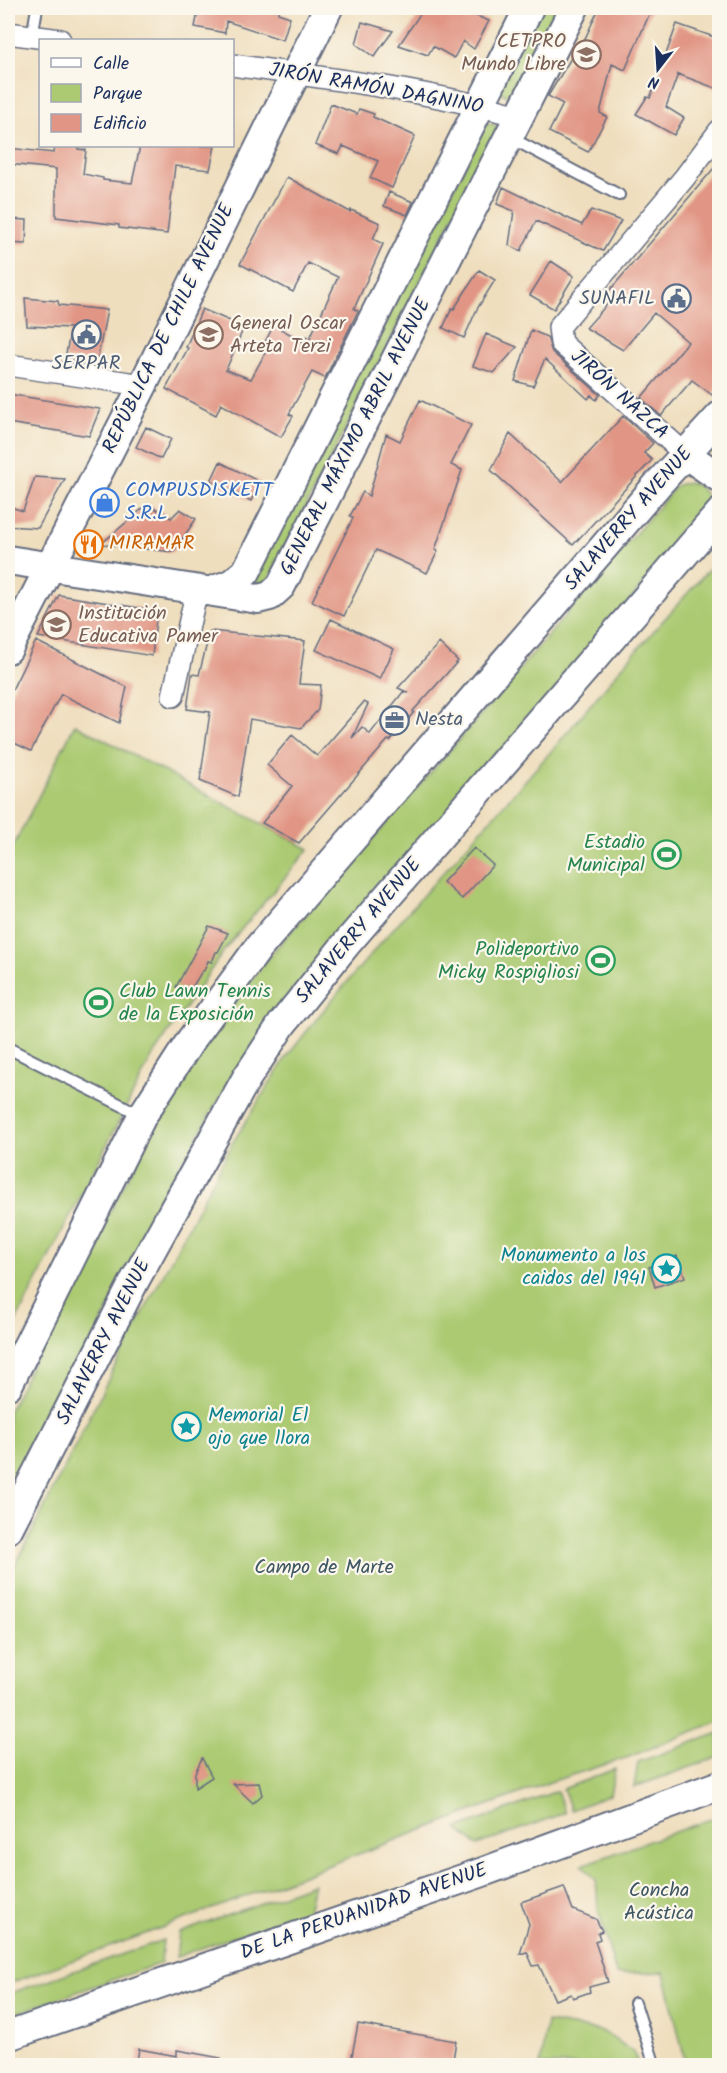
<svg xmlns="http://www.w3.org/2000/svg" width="727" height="2073" font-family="Kalam,sans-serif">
<rect width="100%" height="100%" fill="#fbf7ec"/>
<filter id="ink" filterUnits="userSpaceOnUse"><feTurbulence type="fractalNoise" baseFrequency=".0167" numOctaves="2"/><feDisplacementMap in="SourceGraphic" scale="12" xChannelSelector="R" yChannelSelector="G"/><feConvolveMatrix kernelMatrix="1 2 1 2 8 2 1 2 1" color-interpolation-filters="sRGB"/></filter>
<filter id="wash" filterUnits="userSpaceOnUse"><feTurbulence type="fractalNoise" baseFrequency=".008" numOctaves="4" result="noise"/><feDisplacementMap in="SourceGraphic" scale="24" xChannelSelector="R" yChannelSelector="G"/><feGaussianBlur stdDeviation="1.35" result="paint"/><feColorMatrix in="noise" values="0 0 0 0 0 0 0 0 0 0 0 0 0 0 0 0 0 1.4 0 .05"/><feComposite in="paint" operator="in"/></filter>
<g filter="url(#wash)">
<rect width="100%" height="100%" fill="#efdebd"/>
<!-- green -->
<path fill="#abca72" stroke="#637c68" stroke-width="1.5" d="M540,8H566L521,98C511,97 504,97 498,89Z
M487,123L499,126L265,587L256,584L253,579Z
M689,482C702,487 706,492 709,505L230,1080L196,1139L8,1505V1412L88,1253L151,1134L188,1070L224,1016L273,952L428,776L677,485Z
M719,558V1721L629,1757L550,1782L164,1927L8,1984V1580L113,1370L233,1142L285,1059L326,1007L384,939L555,747L627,661Z
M75,724L309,849L225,949L152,1057L8,1337V857Z
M719,1733V1757L634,1787L638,1762Z
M615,1769L610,1795L571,1810L563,1789Z
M557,1791L565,1813L477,1845L457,1829Z
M719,1816V2065H686L664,1972L616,1974L598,1908L596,1880L582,1865Z
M313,1884L307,1911L176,1957L179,1933Z
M163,1940L161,1963L8,2016V1994Z
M547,2022L602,2031L633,2052L639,2065H540Z"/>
<g id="blocks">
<!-- building -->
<path fill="#e19584" d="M193,8H279L278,13L290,17L283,40L226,21L225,33L195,27L198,12L193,10Z
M424,8H456L489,21L474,49L463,41L454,58L433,46L428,55L399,45Z
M599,8H652L625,70L612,64L600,113L607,117L588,152L549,132L563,104L548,96L582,40L584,41Z
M362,22L393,31L374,57L356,44Z
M677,24L720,39V90L678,74L666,107L684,118L674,135L636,114L647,97L650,98Z
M331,104L357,114L359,109L374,114L373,117L415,136L392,188L370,178L378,161L343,146L339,154L315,145Z
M55,146H79L78,149L86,150L83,174L103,178V180L132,183L140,146H215L210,170L175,166L167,234L119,228V225L56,217V169L8,164V148L54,153Z
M720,161V385L712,395L692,380L661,416L641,398L688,342L654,313L623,350L586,328L610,301L604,297Z
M287,177L350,212L351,210L380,223L373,239L383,244L354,309L358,311L325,378L312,372L289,414L293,416L281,437L221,404L216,415L166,389L188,348L186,347L202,309L244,327L226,370L251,379L270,344L265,342L274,325L304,342L306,336L310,338L338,277L308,263L293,292L240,264Z
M503,187L582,225L591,210L621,221L603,251L536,221L521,251L509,245L514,211L497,204Z
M389,192L413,202L407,215L384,206Z
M8,219L27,220L26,244L8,243Z
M551,261L574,276L554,309L530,295Z
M479,270L495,280L477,309L464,338L443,328L452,308L454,309Z
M25,298L58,301L59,305L107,310L97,362L65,359L71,328L27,326Z
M531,330L547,337L552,352L600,395L596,400L591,395L588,399L545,359L533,386L515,381Z
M486,334L517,347L494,373L473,366Z
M8,394L100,409L89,436L8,423Z
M420,400L471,425L451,465L462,470L435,550L438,551L427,573L376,550L344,616L312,601L353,518L350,516L363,492L369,496L386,434L400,441Z
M623,416L653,443L644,453L652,460L573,545L491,470L510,434L562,482Z
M146,427L171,439L161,459L136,447Z
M220,462L260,482L251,501L211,481Z
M35,477L65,479L38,528L8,526V506L23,511Z
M148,504L171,518L180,509L196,519L173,552L101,544Z
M59,595L157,611L152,656L38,637Z
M331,619L394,649L380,679L316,650Z
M210,631L305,641L299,684L321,685L318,710L301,728L250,719L238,797L200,781L210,712L187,709L192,674L199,675Z
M36,641L127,687L119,723L61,694L31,751L8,740V698Z
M439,643L458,661L413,711L414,712L390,741L388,740L299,843L262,823L292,786L267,765L292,735L317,756L364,702L368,704L352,738L362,727L370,734L403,692L409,693L398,688Z
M474,848L493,865L462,899L443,882Z
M209,926L228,933L218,952H216L212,962L208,961L204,971H202L190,991L176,987Z
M677,1256L685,1277L655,1287L649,1267Z
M202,1758L212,1777L195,1788V1773Z
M259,1783L262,1795L253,1803L233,1784Z
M564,1887L573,1910L596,1919L602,1931L598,1933L600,1939L595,1941L608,1982L589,1987L590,1992L573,1998L571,1994L555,2000L539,1965L533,1966L527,1952L520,1954L529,1924L521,1902Z
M358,2024L456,2041L452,2066H350Z
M139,2049L177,2056V2050L221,2058L220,2066H136Z"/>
</g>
</g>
<g filter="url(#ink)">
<use href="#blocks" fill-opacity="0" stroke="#656c7f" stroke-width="1.5"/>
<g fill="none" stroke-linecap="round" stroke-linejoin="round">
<defs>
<path id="lane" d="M32,37L37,8
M511,138L619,195
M8,1048L141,1115
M635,2003L655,2066"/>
<path id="street" d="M8,33L60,40
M232,65C328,78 425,90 519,116
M8,365L143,385
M685,454L561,343L559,327L685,177L720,130
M173,696L197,589"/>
<path id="secondary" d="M685,454L720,478
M8,560L258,599L270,596L281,586L574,8
M211,591L231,584L246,572L529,8
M8,649L143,385L328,8
M8,1385L142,1116L191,1040L259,947L658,484L720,416
M8,1529L135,1280L246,1079L282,1024L347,943L720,513
M8,2036L480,1873L720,1785"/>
</defs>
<!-- lane casing -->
<use href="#lane" stroke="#656c7f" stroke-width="14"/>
<!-- street casing -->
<use href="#street" stroke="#656c7f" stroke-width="24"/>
<!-- secondary casing -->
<use href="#secondary" stroke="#656c7f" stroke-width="32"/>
<!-- lane -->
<use href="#lane" stroke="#fff" stroke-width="10"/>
<!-- street -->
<use href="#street" stroke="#fff" stroke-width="21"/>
<!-- secondary -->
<use href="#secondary" stroke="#fff" stroke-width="28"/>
</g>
</g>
<!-- icons -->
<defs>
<symbol id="university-ring" viewBox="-11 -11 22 22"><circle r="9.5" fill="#fbf7ec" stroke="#8d6e63" stroke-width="1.5"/><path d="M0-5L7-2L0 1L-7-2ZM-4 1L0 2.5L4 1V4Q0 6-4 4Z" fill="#8d6e63"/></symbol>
<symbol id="civic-ring" viewBox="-11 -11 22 22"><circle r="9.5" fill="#fbf7ec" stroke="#5c6f8a" stroke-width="1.5"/><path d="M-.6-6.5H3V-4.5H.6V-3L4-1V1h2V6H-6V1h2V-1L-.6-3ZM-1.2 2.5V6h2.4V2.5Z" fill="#5c6f8a"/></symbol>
<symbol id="school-ring" viewBox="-11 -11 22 22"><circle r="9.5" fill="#fbf7ec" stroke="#8d6e63" stroke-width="1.5"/><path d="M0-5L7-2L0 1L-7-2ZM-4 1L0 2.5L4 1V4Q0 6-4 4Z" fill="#8d6e63"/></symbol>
<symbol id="shop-ring" viewBox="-11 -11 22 22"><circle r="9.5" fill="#fbf7ec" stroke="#3f7fe0" stroke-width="1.5"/><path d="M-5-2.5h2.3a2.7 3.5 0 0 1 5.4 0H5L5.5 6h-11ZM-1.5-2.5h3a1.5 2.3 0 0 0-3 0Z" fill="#3f7fe0"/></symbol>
<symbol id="restaurant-ring" viewBox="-11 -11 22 22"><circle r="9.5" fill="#fbf7ec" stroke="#e8710a" stroke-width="1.5"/><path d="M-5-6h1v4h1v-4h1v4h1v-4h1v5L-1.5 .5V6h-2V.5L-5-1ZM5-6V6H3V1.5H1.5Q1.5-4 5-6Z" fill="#e8710a"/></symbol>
<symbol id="office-ring" viewBox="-11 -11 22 22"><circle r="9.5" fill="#fbf7ec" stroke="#5c6f8a" stroke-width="1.5"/><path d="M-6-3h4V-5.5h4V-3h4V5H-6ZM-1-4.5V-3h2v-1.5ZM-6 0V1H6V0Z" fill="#5c6f8a"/></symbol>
<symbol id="stadium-ring" viewBox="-11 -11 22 22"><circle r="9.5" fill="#fbf7ec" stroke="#2e9e5b" stroke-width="1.5"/><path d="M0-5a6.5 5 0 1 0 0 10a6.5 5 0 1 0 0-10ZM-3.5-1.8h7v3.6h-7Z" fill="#2e9e5b"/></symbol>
<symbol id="sight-ring" viewBox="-11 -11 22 22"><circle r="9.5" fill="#fbf7ec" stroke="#0f9aa8" stroke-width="1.5"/><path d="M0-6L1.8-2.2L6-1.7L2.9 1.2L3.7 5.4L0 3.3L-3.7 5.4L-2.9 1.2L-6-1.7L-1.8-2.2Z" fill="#0f9aa8"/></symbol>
</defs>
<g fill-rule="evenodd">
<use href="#university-ring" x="570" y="38" width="33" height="33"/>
<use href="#civic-ring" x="660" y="282" width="33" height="33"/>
<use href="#civic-ring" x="70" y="318" width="33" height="33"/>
<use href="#school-ring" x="192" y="318" width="33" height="33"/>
<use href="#shop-ring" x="88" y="486" width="33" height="33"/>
<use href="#restaurant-ring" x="72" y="528" width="33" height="33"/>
<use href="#school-ring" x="40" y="608" width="33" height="33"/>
<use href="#office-ring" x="378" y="704" width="33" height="33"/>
<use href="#stadium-ring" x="650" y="838" width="33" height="33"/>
<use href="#stadium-ring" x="584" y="944" width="33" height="33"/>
<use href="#stadium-ring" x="82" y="986" width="33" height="33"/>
<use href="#sight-ring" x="650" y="1252" width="33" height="33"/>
<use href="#sight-ring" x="170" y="1410" width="33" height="33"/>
</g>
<g text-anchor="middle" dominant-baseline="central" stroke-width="4.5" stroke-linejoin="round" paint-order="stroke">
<!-- education labels -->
<g font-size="20" fill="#785e54" stroke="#fbf7ec" text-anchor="start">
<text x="566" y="42" text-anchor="end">CETPRO<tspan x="566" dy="23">Mundo Libre</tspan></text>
<text x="230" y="324">General Oscar<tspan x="230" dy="23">Arteta Terzi</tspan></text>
<text x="78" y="614">Institución<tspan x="78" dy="23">Educativa Pamer</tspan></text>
</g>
<!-- street labels -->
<g font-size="20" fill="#1b2f5e" stroke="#fbf7ec">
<text transform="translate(376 89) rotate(10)">JIRÓN RAMÓN DAGNINO</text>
<text transform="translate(169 329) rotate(-64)">REPÚBLICA DE CHILE AVENUE</text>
<text transform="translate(619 395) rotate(42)">JIRÓN NAZCA</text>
<text transform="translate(356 437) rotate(-63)">GENERAL MÁXIMO ABRIL AVENUE</text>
<text transform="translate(629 519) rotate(-49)">SALAVERRY AVENUE</text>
<text transform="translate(359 931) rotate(-50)">SALAVERRY AVENUE</text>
<text transform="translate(104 1342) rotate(-63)">SALAVERRY AVENUE</text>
<text transform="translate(364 1912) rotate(-19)">DE LA PERUANIDAD AVENUE</text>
</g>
<!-- service labels -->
<g font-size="20" fill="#4e5e75" stroke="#fbf7ec" text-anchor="end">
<text x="655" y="299">SUNAFIL</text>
<text x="86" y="364" text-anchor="middle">SERPAR</text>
<text x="415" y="720" text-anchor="start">Nesta</text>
</g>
<!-- shop labels -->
<g font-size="20" fill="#366cbe" stroke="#fbf7ec" text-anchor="start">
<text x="125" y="491">COMPUSDISKETT<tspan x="125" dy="23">S.R.L</tspan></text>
</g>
<!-- food labels -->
<g font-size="20" fill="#c56008" stroke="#fbf7ec" text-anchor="start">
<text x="109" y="544">MIRAMAR</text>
</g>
<!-- leisure labels -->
<g font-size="20" fill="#27864d" stroke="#fbf7ec" text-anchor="end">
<text x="645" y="843">Estadio<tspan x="645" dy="23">Municipal</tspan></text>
<text x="579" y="950">Polideportivo<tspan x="579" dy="23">Micky Rospigliosi</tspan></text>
<text x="119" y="992" text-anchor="start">Club Lawn Tennis<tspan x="119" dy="23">de la Exposición</tspan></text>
</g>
<!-- culture labels -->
<g font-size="20" fill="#0d838f" stroke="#fbf7ec" text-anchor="end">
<text x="646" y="1256">Monumento a los<tspan x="646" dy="23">caidos del 1941</tspan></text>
<text x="208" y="1416" text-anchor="start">Memorial El<tspan x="208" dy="23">ojo que llora</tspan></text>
</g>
<!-- park labels -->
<g font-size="20" fill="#3f5663" stroke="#fbf7ec">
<text x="324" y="1568">Campo de Marte</text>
<text x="659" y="1891">Concha<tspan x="659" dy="23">Acústica</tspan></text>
</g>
</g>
<!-- margin -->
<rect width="727" height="2073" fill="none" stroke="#fbf7ec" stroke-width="30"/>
<!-- legend -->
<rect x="39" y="39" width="195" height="108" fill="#fbf7ec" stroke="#a1a7b3" stroke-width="1.5"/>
<rect x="51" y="58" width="30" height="9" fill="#ffffff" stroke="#a1a7b3" stroke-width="1.5"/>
<text x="93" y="69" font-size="18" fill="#1b2f5e">Calle</text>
<rect x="51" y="84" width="30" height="18" fill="#abca72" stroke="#a1a7b3" stroke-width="1.5"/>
<text x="93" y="99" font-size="18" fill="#1b2f5e">Parque</text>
<rect x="51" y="114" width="30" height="18" fill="#e19584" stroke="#a1a7b3" stroke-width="1.5"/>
<text x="93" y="129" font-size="18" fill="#1b2f5e">Edificio</text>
<!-- north arrow -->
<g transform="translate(658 69) rotate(197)" stroke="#fbf7ec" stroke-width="4.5" paint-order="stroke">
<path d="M0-4.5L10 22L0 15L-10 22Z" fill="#1b2f5e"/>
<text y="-9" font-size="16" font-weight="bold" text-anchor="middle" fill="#1b2f5e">N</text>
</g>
</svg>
